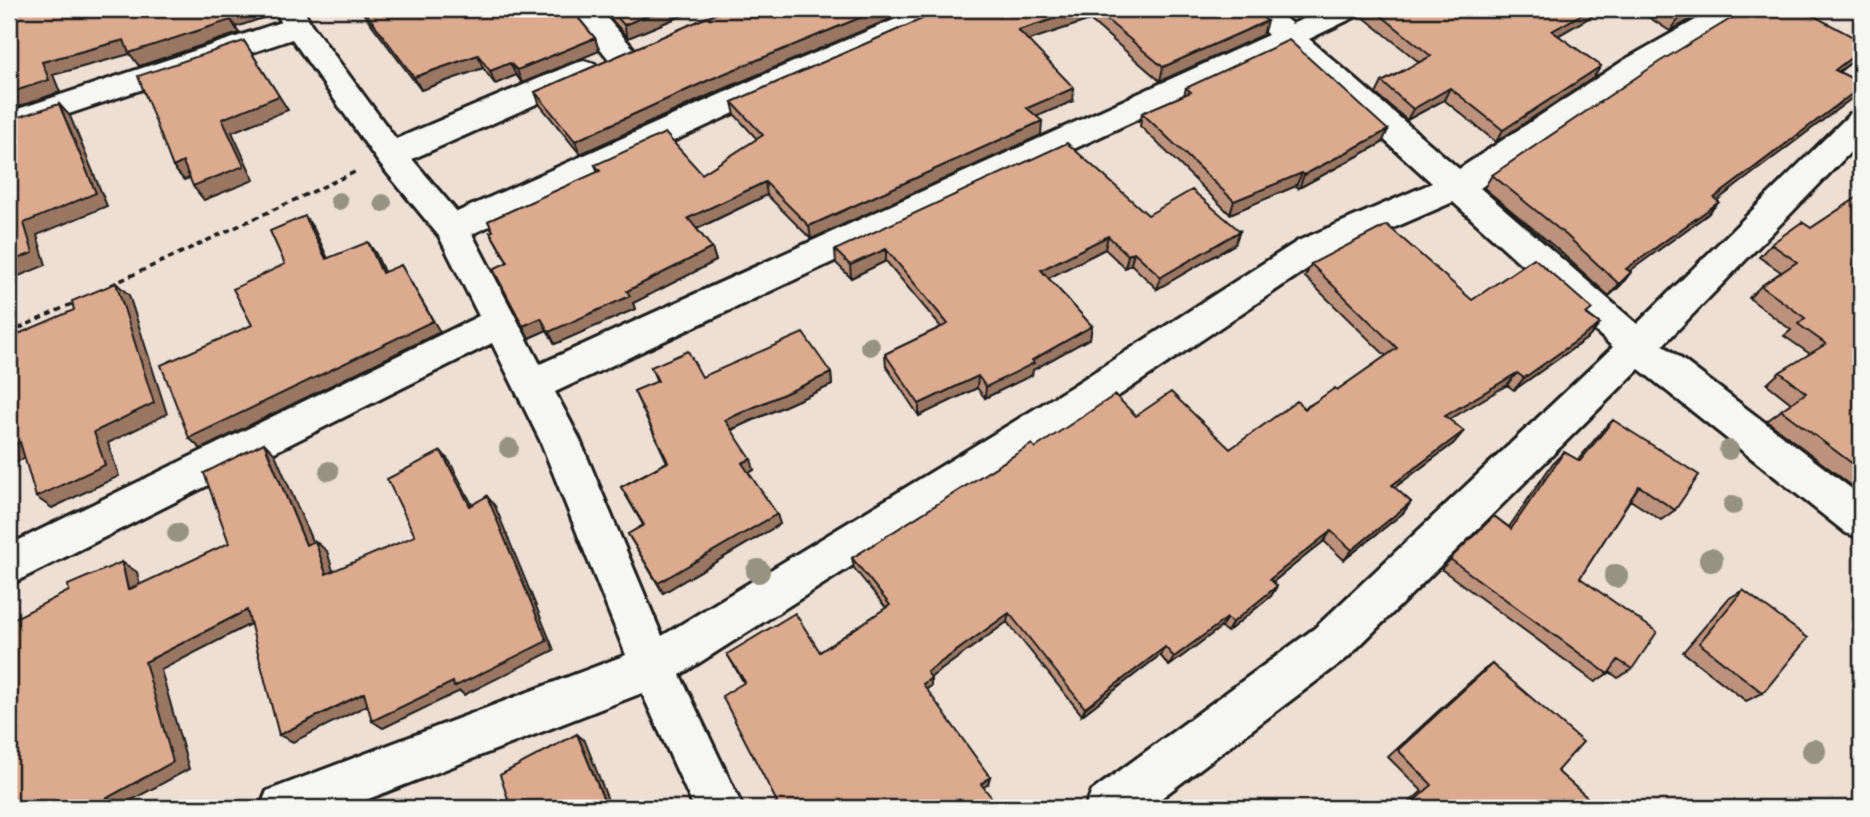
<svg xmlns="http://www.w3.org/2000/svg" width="1870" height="817" font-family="'Balsamiq Sans',sans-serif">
<rect width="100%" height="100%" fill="#eedfd4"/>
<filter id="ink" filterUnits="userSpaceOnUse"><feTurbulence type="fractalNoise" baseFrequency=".0143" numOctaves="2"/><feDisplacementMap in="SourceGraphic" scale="14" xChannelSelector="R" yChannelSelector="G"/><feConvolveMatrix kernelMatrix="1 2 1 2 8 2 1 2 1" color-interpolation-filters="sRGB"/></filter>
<g filter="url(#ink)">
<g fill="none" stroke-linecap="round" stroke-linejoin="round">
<defs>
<path id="minor" d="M275,9H303L311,24L396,139L573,64L584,61L595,64L599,71L595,78L412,159L457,212L777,69L920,9H959L955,15L799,83L472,234L540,364L1268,35L1243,9H1274L1292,24L1325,9H1363L1359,15L1309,39L1459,169L1626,59L1715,9H1750L1746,15L1648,73L1480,188L1637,324L1850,114L1861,111V141L1663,345L1861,496V538L1846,533L1639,369L1347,658L1148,808H1085L1092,791L1315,628L1613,347L1453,202L1322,259L1099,409L680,675L743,808H694L642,693L345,808H260L267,791L626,655L540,440L492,343L9,585V545L479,316L439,236L379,163L292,39L9,134V112L281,22ZM1285,50L1432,183L1298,241L1071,387L662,636L579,438L555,392Z
M569,9H599L633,48L637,55L633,62L622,65L611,62Z"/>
</defs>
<!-- minor casing -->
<use href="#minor" stroke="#1c1c1c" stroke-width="6"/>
<!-- path -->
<path stroke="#1c1c1c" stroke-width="3.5" stroke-dasharray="6 4.5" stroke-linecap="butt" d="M111,285L357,171
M9,333L78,301"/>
<!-- minor -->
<use href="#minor" fill="#f6f6f2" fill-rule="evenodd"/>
</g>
<!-- trees -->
<g fill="#969382">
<circle cx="339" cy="201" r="9"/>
<circle cx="383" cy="203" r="9"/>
<circle cx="870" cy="346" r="10"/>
<circle cx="509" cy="448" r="10"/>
<circle cx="1729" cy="450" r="10"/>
<circle cx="329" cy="471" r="10"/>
<circle cx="1733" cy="505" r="10"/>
<circle cx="177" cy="533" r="10"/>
<circle cx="1711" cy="560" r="12"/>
<circle cx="758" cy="571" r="12"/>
<circle cx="1616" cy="576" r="12"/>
<circle cx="1814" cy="751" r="12"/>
</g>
<!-- wall -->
<path fill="#bd927b" stroke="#1c1c1c" stroke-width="2" d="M360,9H571L595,38L599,51L522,83L516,75L495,84L483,68L421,90Z
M602,9H698L628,38Z
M726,9H914L714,93L580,154L540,105L535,92Z
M945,9H1252L1263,35L1160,81L1090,20L1028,40L1073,101L1037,116L1041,135L811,239L767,195L697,229L712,248L716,261L633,303L635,309L555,344L547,330L529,338L507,262L490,232L493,231L488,221L598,172L595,165L702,174L757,139L735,115L732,102Z
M1364,9H1604L1558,36L1601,66L1593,78L1496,142L1444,100L1407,120L1376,94L1382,82L1419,62L1362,16Z
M1636,9H1710L1670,31Z
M1857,58L1839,72L1861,83V88L1852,98L1717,200L1708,214L1629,271L1631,272L1621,285L1609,296L1556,248L1484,188L1492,175Z
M1186,88L1382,143L1299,188L1296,186L1230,214L1140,126L1142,113L1184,95Z
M1861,195V480L1852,486L1767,421L1791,403L1767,384L1780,372L1810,354L1784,336L1791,330L1749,298L1761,286L1781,272L1759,257L1771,244L1811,228Z
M1148,215L1235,244L1157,289L1131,264L1125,268L1105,249L1048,278L1092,326L1090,338L1033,370L1032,375L985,398L977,388L919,416L886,366L885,354L941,327L886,261L851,278L836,263L835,250Z
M1311,264L1472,300L1587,314L1600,324L1589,337L1514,390L1507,385L1450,419L1454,443L1394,488L1411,502L1403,513L1344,560L1324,541L1273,582L1277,586L1271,596L1227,632L1221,627L1169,666L1160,655L1082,715L1007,622L931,677V686L926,689L988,784L777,802L744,683L727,654L820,652L886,608L854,568L852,558L1035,448L1136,416L1230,449L1337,390L1386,356L1305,277Z
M651,367L702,377L831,373L832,385L732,430L754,470L749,473L780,524L663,593L628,534L643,525L621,487L667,462L634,391L657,382Z
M1613,420L1675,510L1661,520L1630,500L1580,578L1632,669L1618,678L1610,672L1595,682L1441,569L1494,516L1509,527L1553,463L1564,452L1578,460L1601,432Z
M1743,590L1763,693L1746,701L1683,652L1728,599Z
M1492,664L1557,771L1599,808H1403L1422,791L1388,757L1481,672Z"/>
<!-- shaded-wall -->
<path fill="#9a7764" stroke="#1c1c1c" stroke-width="2" d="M244,9H273L275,14L236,27L227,14Z
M663,9H698L628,38L624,25Z
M881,9H914L714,93L580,154L575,141L711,79Z
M1086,9H1092L1090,20L1017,44L1018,30Z
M1591,9H1604L1545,43L1552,31Z
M1697,9H1710L1670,31L1679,19Z
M231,20L239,33L139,66L130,54L53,75L60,92L9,110V93L42,62L124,40Z
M1267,21L1263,35L1160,81L1163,67Z
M595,38L599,51L522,83L517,70Z
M244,41L288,110L232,132L254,180L204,200L193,186Z
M1861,50V53L1857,58L1823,83L1835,70Z
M478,55L483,68L421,90L414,77Z
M510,63L516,75L495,84L490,71Z
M1601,66L1593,78L1496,142L1503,130Z
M1861,87L1852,98L1703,211L1714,198Z
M1074,88L1073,101L1026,121L1027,108Z
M1450,88L1444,100L1407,120L1413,109Z
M59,104L70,116L107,206L37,235L46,265L9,280V262L24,223Z
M1042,121L1041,135L811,239L809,226Z
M1388,130L1382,143L1299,188L1304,175Z
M183,162L194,176L184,180L173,167Z
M1302,173L1296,186L1230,214L1234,201Z
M765,182L767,195L692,231L688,218Z
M1719,202L1708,214L1616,281L1626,269Z
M305,216L314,229L334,271L326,259Z
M1240,231L1235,244L1157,289L1161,277Z
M1108,236L1105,249L1039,283L1041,270Z
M368,242L376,254L390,285L382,273Z
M712,248L716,261L633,303L635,309L555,344L549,332L627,291Z
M886,249V261L851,278L850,265Z
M1134,252L1131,264L1125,268L1128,255Z
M401,265L440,332L201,449L189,438Z
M1631,272L1621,285L1609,296L1619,284Z
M116,283L129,295L167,414L108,443L119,476L52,508L36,497L94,432Z
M541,318L547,330L529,338L523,326Z
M1600,324L1589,337L1514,390L1524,378Z
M1092,326L1090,338L1033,370L1032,375L985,398L986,387Z
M831,373L832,385L728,431L725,420Z
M1517,373L1507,385L1437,427L1445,416Z
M978,376L977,388L919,416V404Z
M1464,431L1454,443L1383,496L1392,485Z
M20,442L36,453L9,465V447Z
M264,443L275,454L318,555L306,545Z
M441,451L450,462L478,516L470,506Z
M751,459L754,470L746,474L742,463Z
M487,496L495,506L554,650L464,695L460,691L383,728L372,721Z
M1411,502L1403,513L1344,560L1352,550Z
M777,514L780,524L663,593L658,583Z
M1331,531L1324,541L1264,589L1270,579Z
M315,541L327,551L337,584L326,574Z
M122,562L137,572L143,599L128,590Z
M1277,586L1271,596L1227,632L1232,623Z
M247,610L260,619L161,670L189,769L117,808H89L145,662Z
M1009,613L1007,622L927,680V672Z
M1227,618L1221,627L1169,666L1174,657Z
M1165,647L1160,655L1082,715L1085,708Z
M931,678V686L923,692V684Z
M364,693L376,701L293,742L279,735Z
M577,734L585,741L611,808H607Z
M990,777L988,784L980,790L981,784Z"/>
<!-- building -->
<path fill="#dcaa8f" stroke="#1c1c1c" stroke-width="2" d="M9,9H244L227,14L231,20L129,53L124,40L42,62L49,80L9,93Z
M363,9H571L595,38L517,70L510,63L490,71L478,55L414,77Z
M610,9H663L624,25Z
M726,9H881L711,79L575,141L535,92Z
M945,9H1086L1018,30L1074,88L1027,108L1042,121L809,226L765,182L688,218L712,248L627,291L630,296L549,332L541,318L523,326L493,269L508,262L490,232L493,231L488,221L600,171L595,165L665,133L702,174L763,135L732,102Z
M1094,9H1252L1267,21L1163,67Z
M1373,9H1591L1552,31L1601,66L1503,130L1450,88L1413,109L1382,82L1431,56Z
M1663,9H1697L1679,19Z
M1747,9H1801L1861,41V50L1835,70L1861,83V87L1714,198L1719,202L1626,269L1631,272L1619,284L1566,235L1492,175L1659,62Z
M1289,40L1388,130L1304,175L1302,173L1234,201L1142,113L1191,92L1186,88Z
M244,41L279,96L222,119L244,166L193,186L183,162L173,167L138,76Z
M59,104L96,193L24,223L33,253L9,262V120Z
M1067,143L1148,215L1192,190L1240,231L1161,277L1134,252L1128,255L1108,236L1041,270L1092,326L1032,360L1034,363L986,387L978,376L919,404L885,354L948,324L886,249L850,265L835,250Z
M1861,195V470L1781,410L1806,393L1780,372L1826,344L1798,324L1805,318L1761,286L1797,262L1771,244L1802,222L1811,228Z
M305,216L326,259L368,242L382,273L401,265L433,321L189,438L161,365L252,325L233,289L285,264L270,231Z
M1387,225L1472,300L1534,258L1592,309L1586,314L1600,324L1524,378L1517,373L1445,416L1464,431L1392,485L1411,502L1352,550L1331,531L1270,579L1277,586L1232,623L1227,618L1174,657L1165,647L1085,708L1009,613L927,672L931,678L923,684L990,777L981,784L1000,808H767L777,802L722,696L745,682L727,654L795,613L820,652L890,605L852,558L1032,444L1035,448L1115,395L1136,416L1171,392L1230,449L1297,401L1305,409L1335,388L1337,390L1397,348L1311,264Z
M116,283L154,403L94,432L105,465L36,497L20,442L9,447V338L74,310L72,301Z
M803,333L831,373L725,420L751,459L742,463L777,514L658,583L628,534L644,525L621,487L668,462L634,391L658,381L651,367L688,351L702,377Z
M1613,420L1699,475L1675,510L1639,486L1580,578L1657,632L1632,669L1618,660L1608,674L1450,559L1494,516L1511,529L1564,452L1580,461Z
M264,443L306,545L315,541L326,574L415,536L387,479L441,451L470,506L487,496L547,641L454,687L453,682L372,721L364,693L279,735L247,610L145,662L173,762L89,808H9V621L69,591L68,585L122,562L128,590L229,543L204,473Z
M1743,590L1808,638L1763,693L1699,643Z
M1492,664L1583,742L1557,771L1599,808H1406L1432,785L1398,750Z
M577,734L607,808H511L500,775Z"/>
</g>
<!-- margin -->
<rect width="1870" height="817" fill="none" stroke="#f6f6f2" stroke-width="35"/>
<rect x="18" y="18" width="1835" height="782" fill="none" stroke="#1c1c1c" stroke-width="2.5" filter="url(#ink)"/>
</svg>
